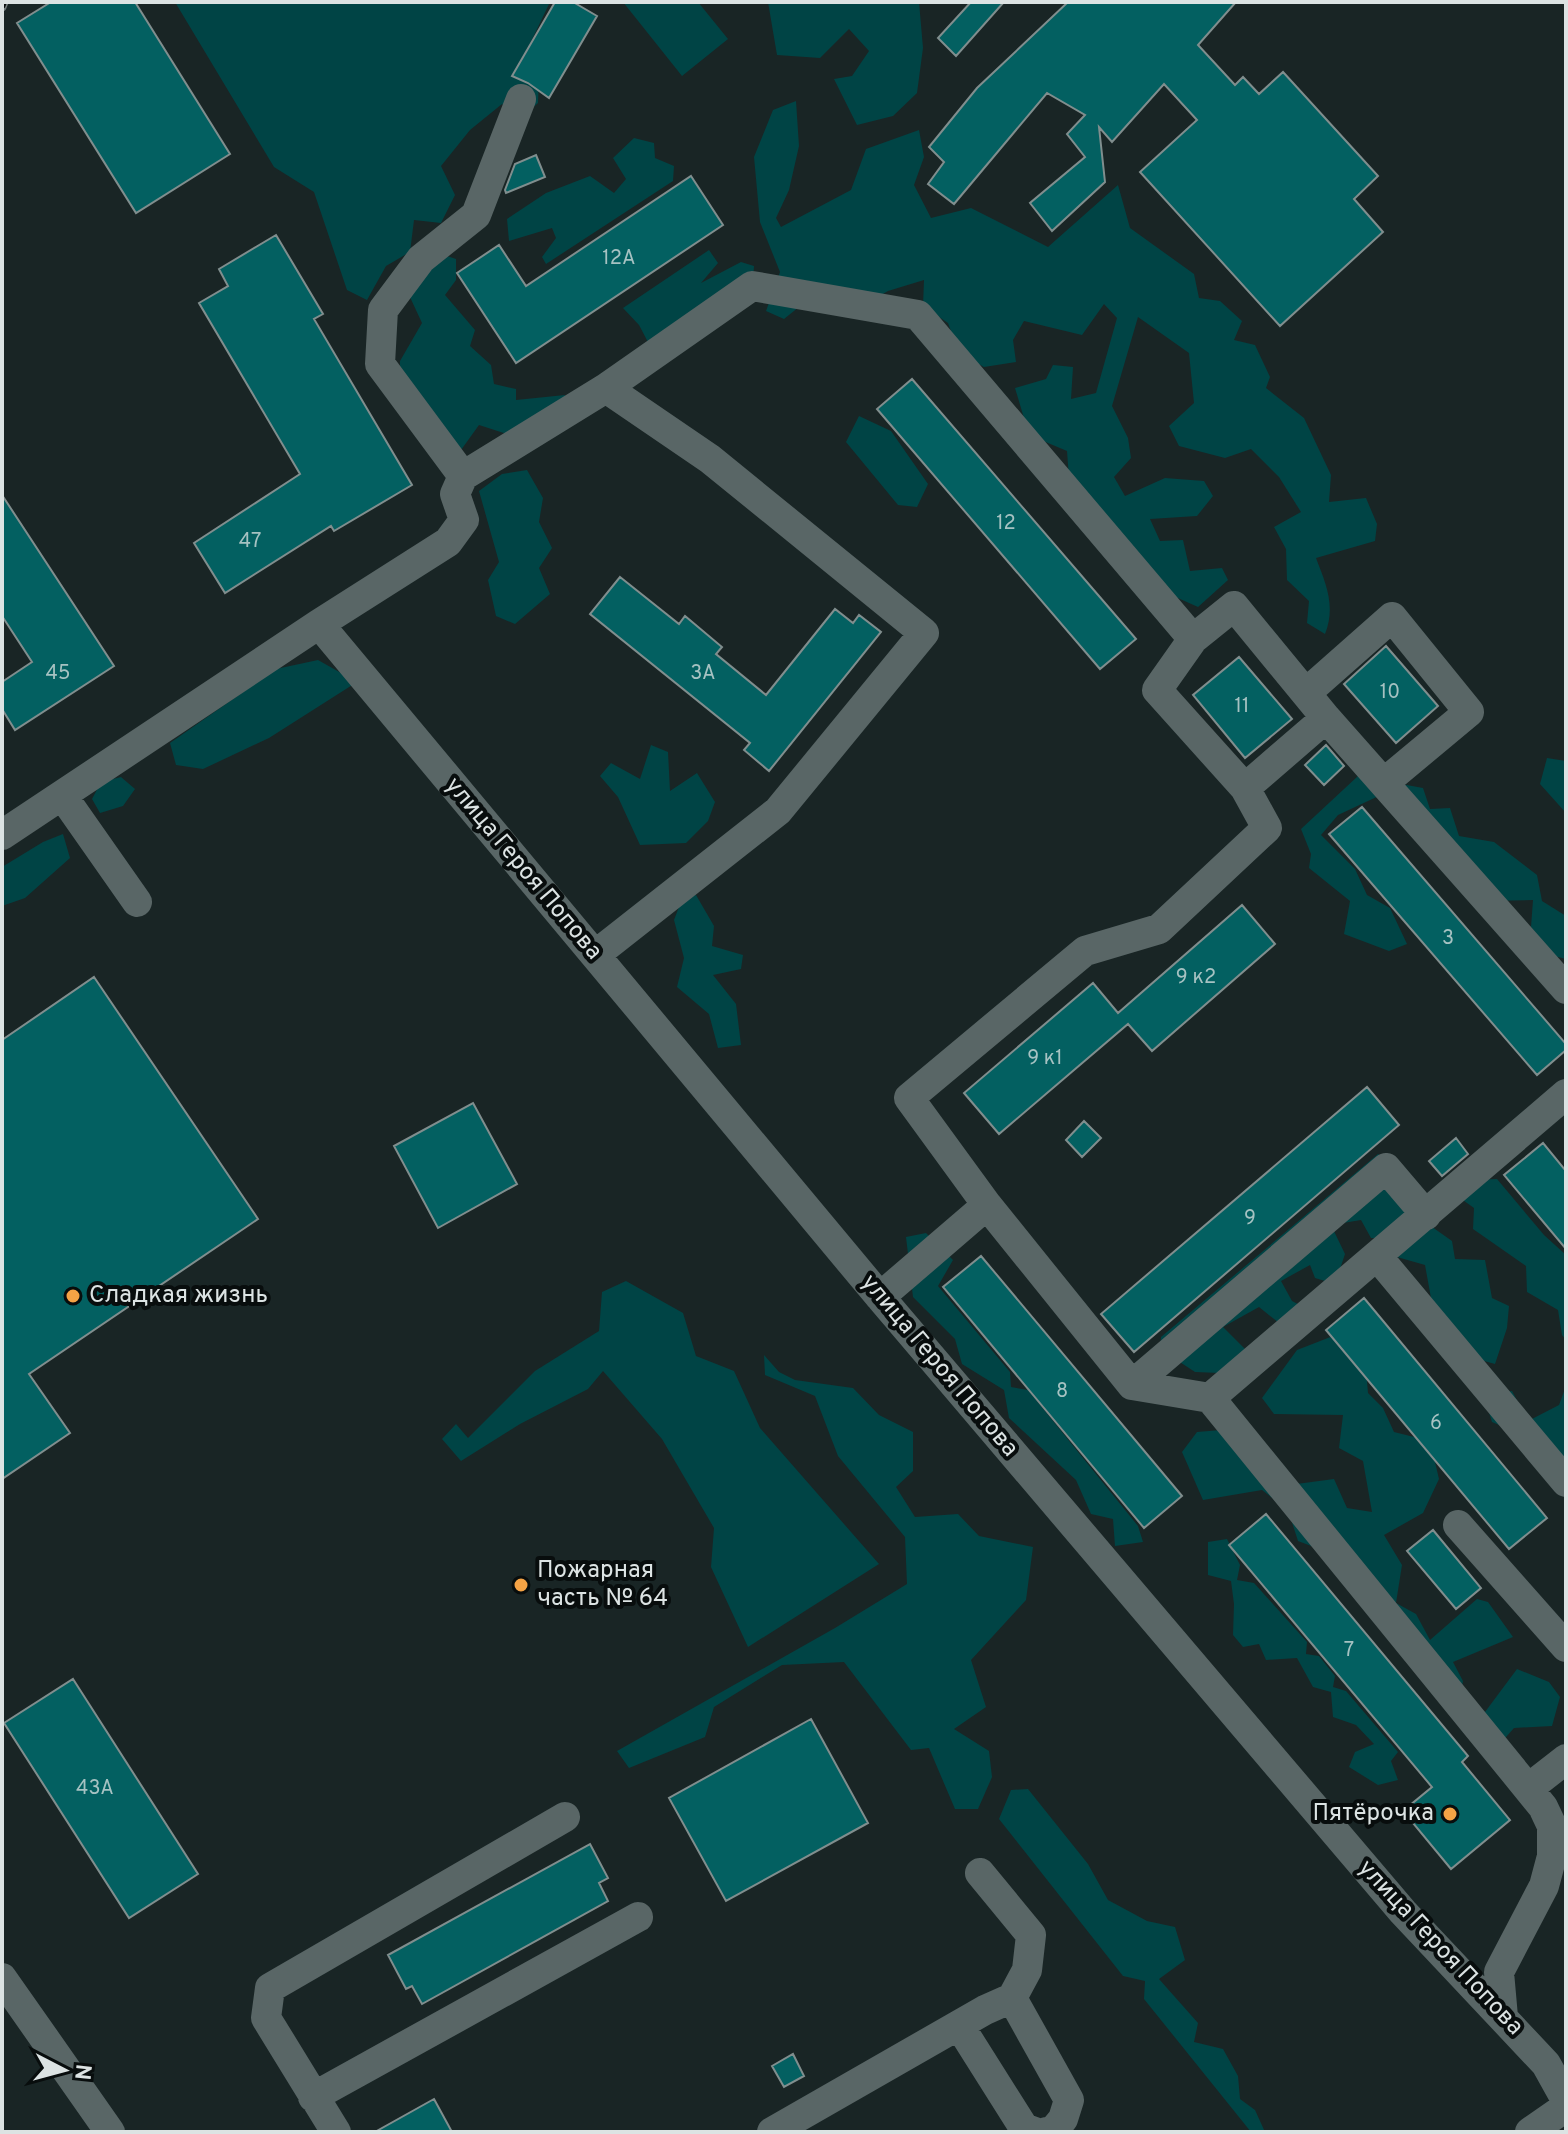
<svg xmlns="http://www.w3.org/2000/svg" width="1568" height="2134" font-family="Overpass,sans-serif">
<rect width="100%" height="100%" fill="#192525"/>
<!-- green -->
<path fill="#004445" d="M175,2H550L526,52L539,78L538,103L520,119L502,104L470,130L441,166L455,195L441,223L414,220L410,252L386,266L367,300L347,290L314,192L274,167Z
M623,2H698L728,39L682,76Z
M768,2H919L923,48L917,93L893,116L857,125L834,79L852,76L869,51L849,29L820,58L777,55Z
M796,101L799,146L789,190L776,218L781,227L851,190L866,149L919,130L924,157L914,185L931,218L971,208L1048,247L1118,185L1130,228L1194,274L1199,298L1220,301L1242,321L1234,340L1255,345L1270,377L1266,388L1304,418L1331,475L1329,502L1366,498L1377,524L1375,541L1316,558C1326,584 1336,606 1325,634L1307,623L1309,601L1287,580L1286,549L1274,527L1301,512L1279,477L1251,449L1225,458L1179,446L1169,426L1194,403L1189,353L1138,317L1112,406L1128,438L1131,458L1114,477L1125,496L1165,478L1204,481L1213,496L1197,516L1150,519L1160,541L1183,540L1190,571L1222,568L1228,580L1198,607L1160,590L1069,478L1067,451L1029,435L1015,388L1046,379L1053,365L1073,367L1071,399L1096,393L1117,318L1104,304L1082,335L1024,321L1013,340L1016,362L984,367L959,353L948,323L923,306L924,280L888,291L850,313L825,286L784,319L766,311L780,272L760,222L754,157L773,110Z
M634,138L654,143L655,158L674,166L673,181L546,264L542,257L556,238L552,228L509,241L507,219L546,193L590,176L614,193L626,179L613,158Z
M709,250L718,263L701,283L741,262L754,266L753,280L649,344L639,325L623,308Z
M441,254L456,259V280L445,295L475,330L470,346L491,365L494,384L516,389V400L565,395L564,408L516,437L479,425L461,450L400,384V361L422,323L409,295Z
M859,416L891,431L928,484L917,507L898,505L846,442Z
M527,470L543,498L539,522L552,548L539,568L550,594L515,624L496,616L488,580L499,562L479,491L502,474Z
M318,660L357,682L269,738L203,769L176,765L170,743L276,669Z
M651,745L668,752L670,791L697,773L715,802L708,821L686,843L640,845L618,797L600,776L611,763L640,779Z
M1547,758L1566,761V813L1540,784Z
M1358,776L1423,788L1430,809L1450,808L1459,836L1494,842L1537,875L1542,901L1566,916V959L1554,956L1531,927L1533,900L1483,901L1383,794L1338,815L1321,835L1355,869L1367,895L1390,908L1407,944L1389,951L1344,934L1350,901L1309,868L1311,854L1301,829Z
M121,777L135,789L123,806L100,813L92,799L101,782Z
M63,834L70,858L25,898L2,906V867L43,842Z
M696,895L714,926L712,946L743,955L741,969L713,975L736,1004L741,1045L718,1048L709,1014L677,987L684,958L674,920L682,899Z
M1378,1154L1405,1171L1401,1205L1452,1241L1455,1259L1485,1260L1492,1298L1509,1306L1507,1328L1495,1364L1477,1359L1431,1298L1425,1265L1397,1257L1389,1238H1371L1361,1220L1331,1225L1345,1254L1335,1284L1315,1278L1310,1265L1281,1281L1292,1301L1319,1315L1295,1336L1259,1307L1223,1327L1246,1350L1220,1373L1195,1372L1160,1349L1161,1337Z
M1497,1179L1544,1235L1566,1255V1340L1562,1335L1558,1310L1527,1292L1526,1266L1473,1229L1474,1208L1460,1198L1472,1180Z
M926,1233L953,1260L938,1286L1010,1372L1011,1387L1028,1390L1138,1526L1143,1542L1115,1546L1113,1519L1091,1514L1076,1480L1009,1418L1004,1390L962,1364L955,1339L913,1297L906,1237Z
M626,1281L683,1313L696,1356L734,1371L760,1428L879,1564L748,1647L711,1567L714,1528L662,1439L603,1371L588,1389L520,1424L461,1461L442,1439L456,1424L468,1438L535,1371L599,1331L602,1292Z
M1351,1329L1365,1359L1368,1393L1383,1408L1394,1432L1430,1441L1439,1479L1423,1513L1384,1535L1402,1565L1396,1603L1416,1614L1430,1640L1477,1599L1488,1602L1513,1637L1453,1662L1463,1681L1461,1692L1485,1712L1517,1669L1549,1682L1560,1697L1552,1726L1514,1728L1491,1754L1351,1561L1298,1541L1288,1510L1262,1490L1203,1500L1182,1452L1197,1432L1245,1428L1289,1485L1334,1479L1347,1508L1372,1512L1363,1461L1339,1448L1343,1415L1274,1414L1262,1398L1297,1350Z
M764,1355L779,1372L795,1380L853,1388L879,1415L913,1432V1471L896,1487L915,1517L958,1514L979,1536L1033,1547L1026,1600L971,1660L986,1707L954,1729L989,1751L992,1777L978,1809H955L929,1748L911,1750L844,1662L782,1665L714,1707L705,1737L629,1768L617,1751L835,1628L907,1584L905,1537L838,1456L815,1396L765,1375Z
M1566,1386V1462L1513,1431L1492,1422L1483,1394L1512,1391L1528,1421L1559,1405Z
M1227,1539L1240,1565L1237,1580L1254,1583L1307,1642L1306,1654L1319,1656L1335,1676L1333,1687L1346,1691L1398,1752L1391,1761L1398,1780L1378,1785L1349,1767L1355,1752L1374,1744L1356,1725L1333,1717L1331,1692L1313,1687L1297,1658L1266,1660L1259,1644L1243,1647L1233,1635L1234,1604L1231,1581L1208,1575V1542Z
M1028,1789L1088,1864L1108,1900L1147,1921L1175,1927L1185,1960L1159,1979L1198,2023L1194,2042L1223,2049L1238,2076L1240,2099L1255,2110L1265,2132H1251L1144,1999L1145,1981L1123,1976L999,1819L1011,1790Z"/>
<!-- building -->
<path fill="#036061" stroke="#808e8e" stroke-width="2" d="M51,2H135L230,154L136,213L17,23Z
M555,2H573L597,16L549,98L528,83L512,76Z
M971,2H1004L956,56L938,38Z
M1068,2H1236L1198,45L1235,85L1243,77L1259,94L1283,72L1378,176L1354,199L1383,232L1280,326L1140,172L1197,120L1164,84L1112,142L1099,127L1105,182L1052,231L1030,203L1085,157L1067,134L1085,115L1047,93L954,204L928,184L944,162L929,147L977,88Z
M536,155L545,177L506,193L505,190L515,164Z
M691,176L723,225L516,363L457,273L499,245L526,286Z
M276,235L323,314L314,319L412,485L334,531L331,526L225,593L194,543L300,474L199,303L228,286L219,269Z
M912,379L1136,639L1100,669L877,409Z
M2,495L114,666L15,730L2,709V682L32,662L2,616Z
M620,577L679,624L685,616L722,647L716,654L766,695L835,609L853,623L859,615L881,632L769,771L744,750L750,743L590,614Z
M1386,646L1438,706L1396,743L1344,684Z
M1239,657L1292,719L1245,758L1193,695Z
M1326,745L1344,766L1324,785L1305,765Z
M1362,807L1566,1044V1050L1537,1075L1329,834Z
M1242,905L1275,944L1152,1051L1128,1024L999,1134L964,1093L1093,983L1118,1013Z
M94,977L258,1219L29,1374L70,1433L2,1479V1040Z
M1367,1087L1399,1125L1134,1352L1101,1314Z
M473,1103L517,1184L438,1228L394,1146Z
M1084,1121L1101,1138L1082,1157L1066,1140Z
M1456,1138L1468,1154L1442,1176L1429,1161Z
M1543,1143L1566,1171V1249L1504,1175Z
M981,1256L1182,1496L1144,1528L943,1287Z
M1364,1298L1547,1518L1509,1549L1326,1330Z
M1266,1514L1468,1756L1462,1762L1510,1820L1451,1869L1403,1811L1432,1787L1229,1545Z
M1433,1530L1481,1588L1456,1609L1407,1551Z
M73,1679L198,1874L129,1918L4,1723Z
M811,1719L868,1823L726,1901L669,1798Z
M590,1844L608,1878L599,1883L608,1901L422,2004L412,1986L406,1989L388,1955Z
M793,2054L804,2076L784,2087L772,2066Z
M434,2099L452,2132H375Z"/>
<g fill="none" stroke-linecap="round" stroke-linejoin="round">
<!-- minor -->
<path stroke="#596666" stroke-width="30" d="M463,476L606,388L752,286L918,315L1193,639
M319,624L880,1297L1403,1912L1546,2064L1566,2100
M1306,693L1392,617L1469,712L1385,782
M1245,788L1326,718
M62,795L137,902
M2,835L319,624L448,542L464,520L455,494L463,476L380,364L383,310L421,259L476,215L521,99
M595,955L778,811L924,633L710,459L606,388
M987,1205L909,1098L1085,951L1159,929L1267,828L1245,788L1157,690L1193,639L1234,606L1326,718L1566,989
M1377,1256L1566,1482
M880,1297L987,1205L1132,1385L1210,1398L1543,1807L1552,1826V1856L1544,1886L1499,1972L1503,2017
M1132,1385L1386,1168L1426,1215
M1210,1398L1566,1094
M1458,1525L1566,1647
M1529,1788L1566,1759
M2,1978L110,2132
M1012,1998L1069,2100L1063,2119L1053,2131L1046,2132
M959,2025L1024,2128L1035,2132
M313,2097L638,1917
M336,2132L266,2018L270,1988L565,1817
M772,2132L985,2010L1012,1998L1027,1970L1031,1935L980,1873
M1530,2132L1566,2107"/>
<defs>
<path id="rail" d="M2,7L4,2"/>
</defs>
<!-- rail casing -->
<use href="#rail" stroke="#747d7d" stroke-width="9"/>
<!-- rail -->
<use href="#rail" stroke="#080d0d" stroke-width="6" stroke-dasharray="18" stroke-linecap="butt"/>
</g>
<!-- markers -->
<g fill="#f5a345" stroke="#080d0d" stroke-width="3">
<circle cx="73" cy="1296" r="8"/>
<circle cx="521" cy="1585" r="8"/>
<circle cx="1450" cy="1814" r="8"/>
</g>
<g text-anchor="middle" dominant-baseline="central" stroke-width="8" stroke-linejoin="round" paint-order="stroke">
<!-- number labels -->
<g font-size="20" fill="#a6c2c2">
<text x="619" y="259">12А</text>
<text x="1006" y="524">12</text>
<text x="250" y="542">47</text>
<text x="58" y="674">45</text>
<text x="703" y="674">3А</text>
<text x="1390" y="693">10</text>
<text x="1242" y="707">11</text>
<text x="1448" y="939">3</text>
<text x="1196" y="978">9 к2</text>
<text x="1045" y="1059">9 к1</text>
<text x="1250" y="1219">9</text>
<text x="1062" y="1392">8</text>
<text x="1436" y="1424">6</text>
<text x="1349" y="1651">7</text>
<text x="95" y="1789">43А</text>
</g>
<!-- street labels -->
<g font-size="24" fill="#dce3e3" stroke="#080d0d">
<text transform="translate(523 869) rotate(50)">улица Героя Попова</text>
<text transform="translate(939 1366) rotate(50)">улица Героя Попова</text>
<text transform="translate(1440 1948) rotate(47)">улица Героя Попова</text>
</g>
<!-- poi labels -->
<g font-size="24" fill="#dce3e3" stroke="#080d0d" text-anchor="start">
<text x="89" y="1296">Сладкая жизнь</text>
<text x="537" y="1571">Пожарная<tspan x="537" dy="28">часть № 64</tspan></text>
<text x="1434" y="1814" text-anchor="end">Пятёрочка</text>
</g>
</g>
<!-- border -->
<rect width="1568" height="2134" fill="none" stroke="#dce3e3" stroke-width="8"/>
<!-- north arrow -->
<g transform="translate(64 2070) rotate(96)" stroke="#080d0d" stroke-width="6" paint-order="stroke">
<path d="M0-6L14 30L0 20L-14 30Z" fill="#dce3e3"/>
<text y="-12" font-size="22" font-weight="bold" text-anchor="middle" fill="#dce3e3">N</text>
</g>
</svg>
